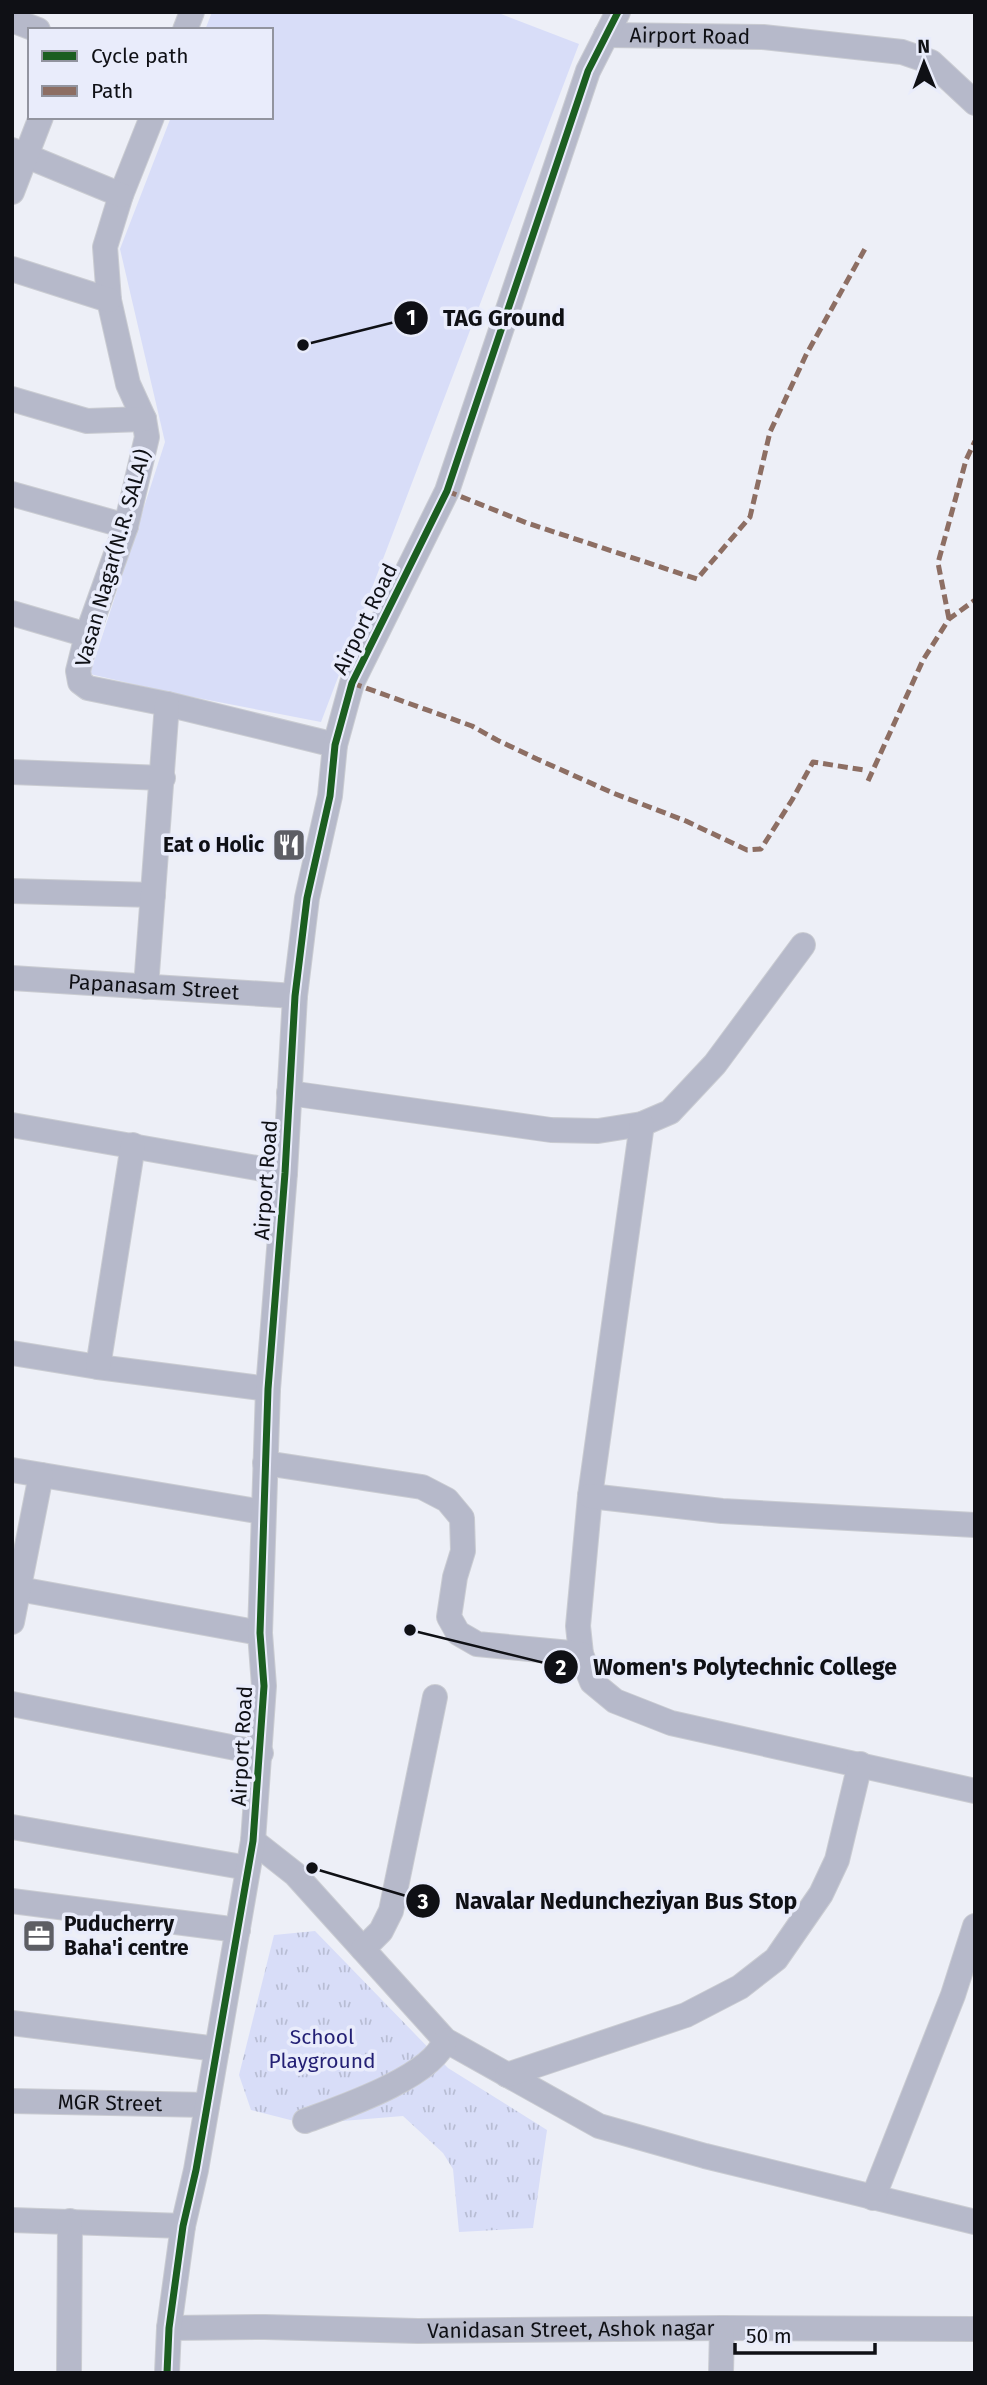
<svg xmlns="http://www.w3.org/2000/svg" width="987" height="2385" font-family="'Fira Sans',sans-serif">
<defs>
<pattern id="grass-tufts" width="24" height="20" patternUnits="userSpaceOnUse" patternTransform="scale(1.75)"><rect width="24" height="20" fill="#d8ddf8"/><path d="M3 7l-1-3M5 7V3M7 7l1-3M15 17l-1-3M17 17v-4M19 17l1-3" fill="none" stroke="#b8bdd4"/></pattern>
</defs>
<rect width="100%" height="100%" fill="#edeff7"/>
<!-- grass -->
<path fill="url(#grass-tufts)" d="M315,1931L448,2068L547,2130L533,2228L459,2232L453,2169L443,2153L403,2116L306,2124L251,2110L239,2075L274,1935Z"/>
<!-- pitch -->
<path fill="#d8ddf8" d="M212,12H496L579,44L321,722L172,693L90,674L165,442L120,249L171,117H271V30H205Z"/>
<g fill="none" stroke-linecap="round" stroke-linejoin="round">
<defs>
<g id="minor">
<path d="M12,20L38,30"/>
<path d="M185,30L192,12"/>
<path id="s1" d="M606,35L763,37L902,52L931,62L975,103"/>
<path d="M152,117L121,195L105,247L109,300L128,384L144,419L147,437L126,526L87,635L78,671L80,682L88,688L167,704L335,745"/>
<path d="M12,150L121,195"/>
<path d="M12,192L41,117"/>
<path d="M12,269L109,300"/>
<path d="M12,399L87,421L144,419"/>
<path d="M12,494L126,526"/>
<path d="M12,613L87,635"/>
<path d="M12,772L163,778"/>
<path d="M12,891L153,895"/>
<path id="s2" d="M12,978L295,996"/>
<path d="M146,987L167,704"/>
<path d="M289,1093L551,1130L598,1131L642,1124L670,1112L715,1064L803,945"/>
<path d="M642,1124L590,1496L578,1626L581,1654L592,1682L615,1701L671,1723L975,1791"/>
<path d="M12,1125L285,1173"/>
<path d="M12,1353L98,1367L268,1389"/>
<path d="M98,1367L133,1145"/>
<path d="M265,1463L422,1487L447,1500L462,1518L463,1551L455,1577L449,1617L458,1633L477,1644L581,1654"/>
<path d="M12,1470L263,1512"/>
<path d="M590,1496L722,1511L975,1525"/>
<path d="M19,1589L260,1633"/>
<path d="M12,1622L41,1475"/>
<path d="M12,1704L261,1753"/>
<path d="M12,1827L248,1868"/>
<path d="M253,1841L295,1874L445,2040L599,2126L705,2156L975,2222"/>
<path d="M12,1901L238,1930"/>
<path d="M363,1949L381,1931L391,1911L435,1697"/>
<path d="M12,2023L217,2049"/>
<path d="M507,2075L686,2015L740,1987L776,1959L821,1894L837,1860L860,1764"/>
<path id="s3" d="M12,2101L207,2105"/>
<path d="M305,2121C340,2108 433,2077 445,2040"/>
<path d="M873,2198L953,1995L975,1926"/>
<path d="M12,2220L183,2226"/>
<path id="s4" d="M169,2328L265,2327L418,2331L722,2328L975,2329"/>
<path d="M69,2373L70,2221"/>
<path d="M167,2373L169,2328L183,2226L196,2170L253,1841L264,1686L260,1633L268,1389L285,1173L295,996L307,898L330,796L335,745L352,683L447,491L588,71L618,12"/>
<path d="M721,2373L722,2328"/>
</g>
</defs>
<!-- minor casing -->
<use href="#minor" stroke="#caccd2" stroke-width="26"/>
<!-- minor -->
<use href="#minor" stroke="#b6b9ca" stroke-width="24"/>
<!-- quiet -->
<path stroke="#8d6e63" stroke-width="5" stroke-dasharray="10 5" stroke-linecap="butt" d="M447,491L527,523L697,579L750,517L770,432L806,355L866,247
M949,619L938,563L966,460L975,441
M352,683L472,726L497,740L537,759L613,793L686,821L747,850L761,849L792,800L813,762L864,770
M868,781L923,660L949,619L975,600"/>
<defs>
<path id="cycleway" d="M167,2373L169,2328L183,2226L196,2170L253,1841L264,1686L260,1633L268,1389L285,1173L295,996L307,898L330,796L335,745L352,683L447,491L588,71L618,12"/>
</defs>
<!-- cycleway casing -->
<use href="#cycleway" stroke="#e9ecfb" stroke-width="11"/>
<!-- cycleway -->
<use href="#cycleway" stroke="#1b5e20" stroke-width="7"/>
</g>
<!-- icons -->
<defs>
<symbol id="restaurant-square" viewBox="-11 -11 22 22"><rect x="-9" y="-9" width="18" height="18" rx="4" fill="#5d5e64" stroke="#e9ecfb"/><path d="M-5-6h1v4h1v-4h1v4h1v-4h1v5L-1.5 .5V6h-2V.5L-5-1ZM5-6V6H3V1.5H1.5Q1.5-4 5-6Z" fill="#fff"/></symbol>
<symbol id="office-square" viewBox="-11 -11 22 22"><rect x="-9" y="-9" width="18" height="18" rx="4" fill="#5d5e64" stroke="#e9ecfb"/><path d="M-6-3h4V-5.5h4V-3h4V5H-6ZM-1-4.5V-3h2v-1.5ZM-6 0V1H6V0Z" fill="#fff"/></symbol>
</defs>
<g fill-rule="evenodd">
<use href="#restaurant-square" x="270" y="826" width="38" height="38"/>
<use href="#office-square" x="20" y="1917" width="38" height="38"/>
</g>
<g text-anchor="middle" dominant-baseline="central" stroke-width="7" stroke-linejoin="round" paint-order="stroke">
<!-- street labels -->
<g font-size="21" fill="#0f1015" stroke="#e9ecfb">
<text stroke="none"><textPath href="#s1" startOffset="84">Airport Road</textPath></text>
<text transform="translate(113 558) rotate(-74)">Vasan Nagar(N.R. SALAI)</text>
<text transform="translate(365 619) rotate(-64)">Airport Road</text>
<text stroke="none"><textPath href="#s2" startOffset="142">Papanasam Street</textPath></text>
<text transform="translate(266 1180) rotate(-86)">Airport Road</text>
<text transform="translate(242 1746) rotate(-87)">Airport Road</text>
<text stroke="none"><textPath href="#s3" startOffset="98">MGR Street</textPath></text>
<text stroke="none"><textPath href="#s4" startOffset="402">Vanidasan Street, Ashok nagar</textPath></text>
</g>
<!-- poi labels -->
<g font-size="21" font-weight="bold" fill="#0f1015" stroke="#e9ecfb" text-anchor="end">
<text x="264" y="845">Eat o Holic</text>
<text x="64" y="1924" text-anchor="start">Puducherry<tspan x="64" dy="24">Baha'i centre</tspan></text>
</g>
<!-- park labels -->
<g font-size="21" fill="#231f74" stroke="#e9ecfb">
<text x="322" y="2037">School<tspan x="322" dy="24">Playground</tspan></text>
</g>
</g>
<!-- callouts -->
<path fill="none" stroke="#0f1015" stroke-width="2.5" d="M303 345L411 318M410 1630L561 1667M312 1868L423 1901"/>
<g fill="#0f1015" stroke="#e9ecfb" stroke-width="2.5">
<circle cx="303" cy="345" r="7"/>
<circle cx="410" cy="1630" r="7"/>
<circle cx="312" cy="1868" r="7"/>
<circle cx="411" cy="318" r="18"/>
<circle cx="561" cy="1667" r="18"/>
<circle cx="423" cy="1901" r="18"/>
</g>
<g font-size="21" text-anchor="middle" font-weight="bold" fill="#fff">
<text x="411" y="325">1</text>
<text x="561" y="1675">2</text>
<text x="423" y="1909">3</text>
</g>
<g font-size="23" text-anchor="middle" font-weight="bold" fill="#0f1015" stroke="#e9ecfb" stroke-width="7" stroke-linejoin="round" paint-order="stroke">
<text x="504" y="326">TAG Ground</text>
<text x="745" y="1675">Women's Polytechnic College</text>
<text x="626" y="1909">Navalar Neduncheziyan Bus Stop</text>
</g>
<!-- border -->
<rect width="987" height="2385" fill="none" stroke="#0f1015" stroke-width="28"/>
<!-- legend -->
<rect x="28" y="28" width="245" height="91" fill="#e9ecfb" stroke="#92949f" stroke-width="2"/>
<rect x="42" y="51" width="35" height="10" fill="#1b5e20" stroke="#92949f" stroke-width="2"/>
<text x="91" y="63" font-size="21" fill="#0f1015">Cycle path</text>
<rect x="42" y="86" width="35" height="10" fill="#8d6e63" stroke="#92949f" stroke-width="2"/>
<text x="91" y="98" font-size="21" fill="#0f1015">Path</text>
<!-- north arrow -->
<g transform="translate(924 63) rotate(359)" stroke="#e9ecfb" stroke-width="5" paint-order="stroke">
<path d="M0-5L12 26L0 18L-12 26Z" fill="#0f1015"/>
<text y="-10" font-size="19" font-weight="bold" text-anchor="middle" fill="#0f1015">N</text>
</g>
<!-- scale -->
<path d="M735 2343v10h140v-10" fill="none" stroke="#0f1015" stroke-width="3.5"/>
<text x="746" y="2343" font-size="21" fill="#0f1015" stroke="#e9ecfb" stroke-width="5" paint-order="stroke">50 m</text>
</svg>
